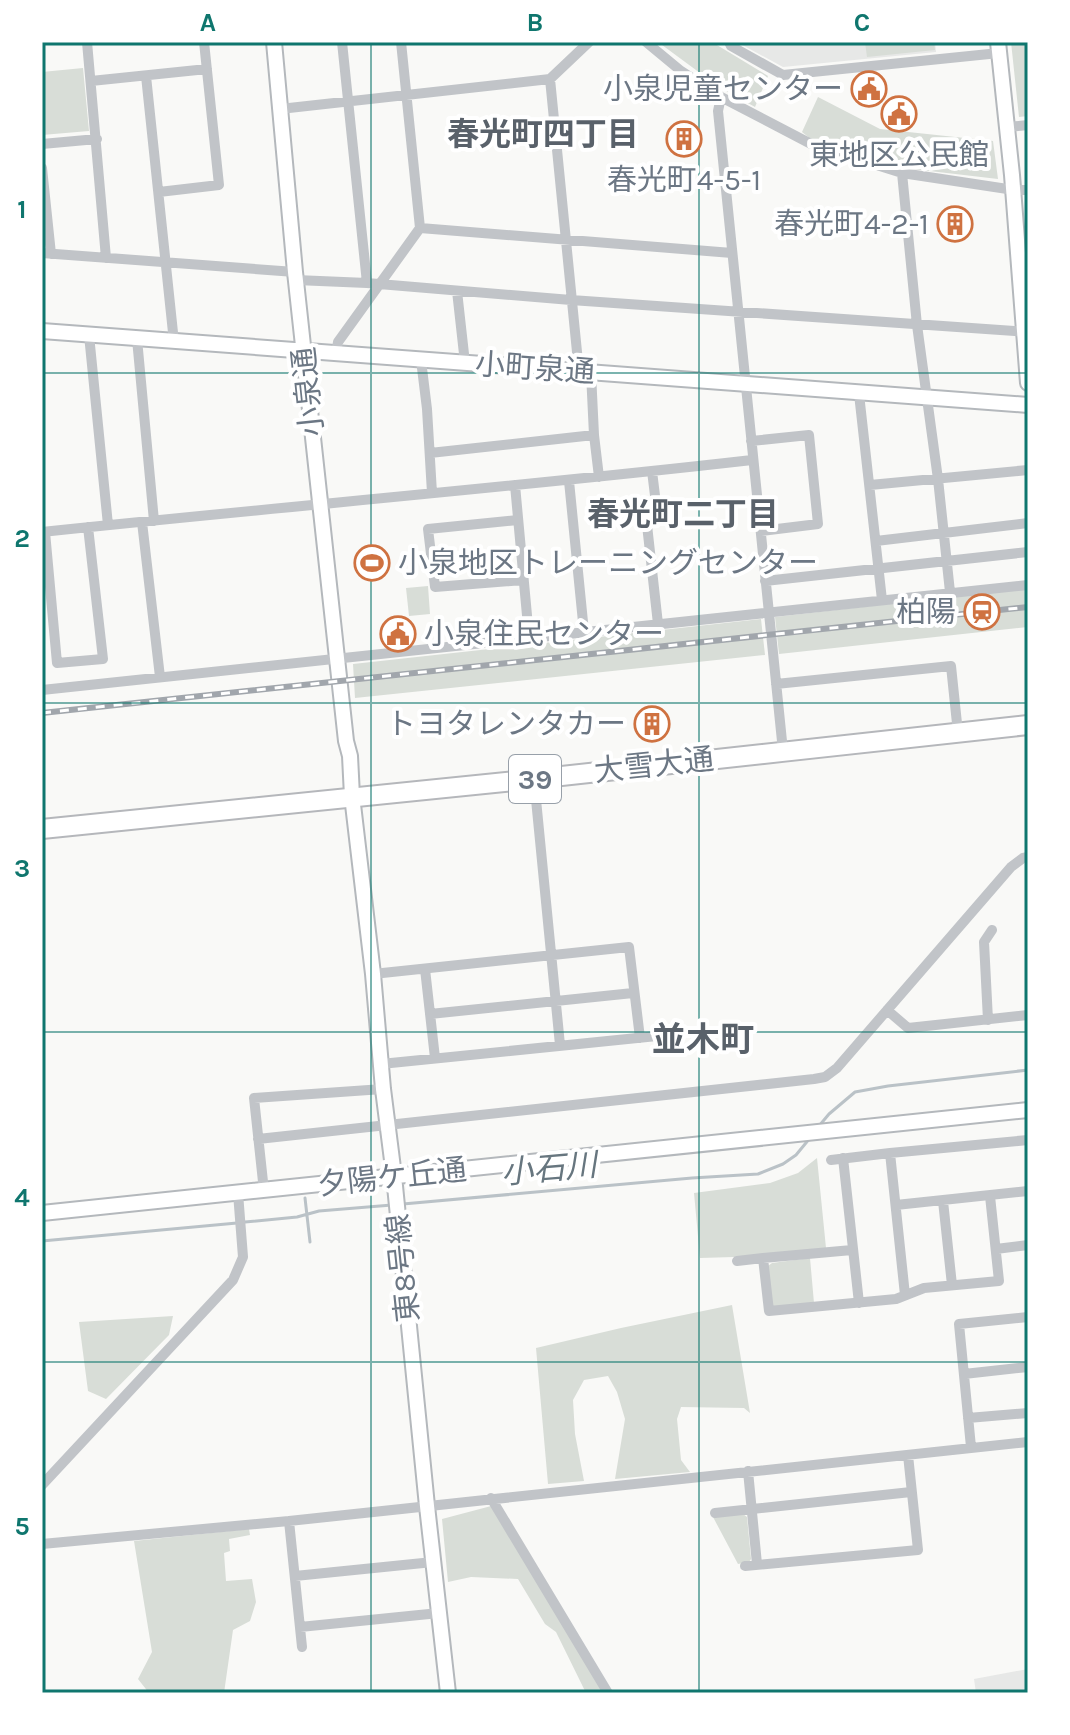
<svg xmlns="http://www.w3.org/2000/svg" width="1070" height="1735" font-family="Karla,'Noto Sans JP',sans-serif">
<rect width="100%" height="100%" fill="#f9f9f7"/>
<!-- built -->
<path fill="#e7e8e7" d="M737,42H935L936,52L783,67Z
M1028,1669V1693H976L974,1679Z"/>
<!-- green -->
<path fill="#d8ddd7" d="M658,42H712L768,76L755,107L719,87Z
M865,42H934L935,50L867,57Z
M1011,42H1028V116L1019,117Z
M83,68L89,131L42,135V72Z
M818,97L880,129L993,141L998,179L904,168L817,144L802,132Z
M428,586L430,614L409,616L406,588Z
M1028,588V627L779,654L775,617Z
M761,619L765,655L355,698L353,664Z
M817,1158L826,1248L734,1257L700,1258L694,1193L770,1183L798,1173Z
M810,1258L814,1303L775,1307L772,1304L768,1266L772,1263Z
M732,1305L750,1413L744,1408L681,1407L677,1419L681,1460L690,1472L615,1479L625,1419L617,1392L608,1376L584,1380L573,1400L575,1434L584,1481L548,1484L536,1348L621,1328Z
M173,1316L169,1335L106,1399L88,1391L79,1322Z
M495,1505L608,1693H586L556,1632L545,1624L518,1579L471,1577L448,1582L442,1519Z
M743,1514L747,1517L751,1559L749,1562L738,1564L713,1517Z
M249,1529L250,1535L229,1539L230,1551L224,1553L226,1581L252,1579L256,1602L250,1621L233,1630L224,1693H149L138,1679L152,1652L134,1541Z"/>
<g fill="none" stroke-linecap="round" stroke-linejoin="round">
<!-- stream -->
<path stroke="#bac2c7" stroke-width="3" d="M819,1126L829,1114L855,1092L888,1086L1028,1070
M305,1198L310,1242
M403,1204L692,1178L758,1174L783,1164L796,1155L810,1138
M245,1222L297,1217L319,1211L392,1205
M42,1241L237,1223"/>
<defs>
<path id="secondary" d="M274,42L295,272L346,741L350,756L352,796L373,974L383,1089L394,1176L427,1506L448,1693
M998,42L1012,175L1028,383
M42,331L1028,405
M42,1213L1028,1110"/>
<path id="highway" d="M42,829L534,779L1028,725"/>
</defs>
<!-- secondary casing -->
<use href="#secondary" stroke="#b4b8bc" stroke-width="18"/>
<!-- highway casing -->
<use href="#highway" stroke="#b5b7bb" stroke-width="22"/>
<!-- street -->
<path stroke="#c1c4c8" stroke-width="10" d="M87,42L106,258
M342,42L367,283L571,300L1028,332
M646,42L681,71L721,97L813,145L902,173L1014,190H1028
M729,42L731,46L783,75L999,53
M146,76L174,342
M550,79L579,372
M91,81L207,69
M721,97L718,111L783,751
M280,109L550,79L589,42
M1008,127L1028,125
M42,144L97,139
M42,168L51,254
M902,173L917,325L938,479L950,592
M159,192L219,185L204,42
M420,228L732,253
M42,253L295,272
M296,280L367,283
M457,291L465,363
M89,335L108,525
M137,339L154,521
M336,354L338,342L420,228L401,42
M421,360L427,409L432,493
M591,373L594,435L599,477
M859,394L882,600
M751,441L809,435L818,524L761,531
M430,453L594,435
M652,471L657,512L647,525L658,624
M569,481L584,632
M515,485L529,637
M870,485L1028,470
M518,520L428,529L435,587L523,580
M142,522L160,677
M42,532C279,507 516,487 752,460
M45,532L57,663L103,659L88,527
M876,541L1028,523
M765,581L1028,552
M776,684L951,666L958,733
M42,690L1028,585
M534,779L560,1045
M425,969L435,1058
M373,974L629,947L640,1038
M887,1010L908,1028L1028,1015
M430,1014L633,993
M988,1020L984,942L992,930
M381,1064L657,1036
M258,1139L814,1079L825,1077L837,1068L1011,867L1023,858L1028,857
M890,1153L1028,1140
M843,1158L859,1303
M831,1160L890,1153L905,1295
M264,1191L254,1098L383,1089
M943,1201L952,1285
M896,1205L1028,1191
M996,1249L1028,1245
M852,1250L763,1258L769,1311L896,1299L924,1288L999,1281L990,1196
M737,1261L763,1258
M964,1374L1028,1367
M968,1418L1028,1413
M971,1447L959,1324L1028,1317
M748,1471L757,1564
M42,1485L233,1280L243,1257L238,1193
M491,1498L608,1693
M715,1513L911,1492
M289,1521L302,1647
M42,1544L289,1521L1028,1442
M745,1566L918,1550L908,1455
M295,1576L433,1562
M300,1627L439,1613"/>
<!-- secondary -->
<use href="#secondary" stroke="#fff" stroke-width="14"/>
<!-- highway -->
<use href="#highway" stroke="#fff" stroke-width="18"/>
<defs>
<path id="rail" d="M42,713L1028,607"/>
</defs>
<!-- rail casing -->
<use href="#rail" stroke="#a1a6ac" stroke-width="6"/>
<!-- rail -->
<use href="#rail" stroke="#fff" stroke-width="3" stroke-dasharray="9" stroke-linecap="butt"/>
</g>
<!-- grid -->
<path fill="none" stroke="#0f766e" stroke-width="2" stroke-opacity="0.55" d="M371,42V1693M699,42V1693M42,373H1028M42,703H1028M42,1032H1028M42,1362H1028"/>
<!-- icons -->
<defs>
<symbol id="civic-ring" viewBox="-11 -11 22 22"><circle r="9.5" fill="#fff" stroke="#cf7241" stroke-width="1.5"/><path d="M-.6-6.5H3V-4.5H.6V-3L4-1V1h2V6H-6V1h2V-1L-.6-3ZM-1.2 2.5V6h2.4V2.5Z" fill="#cf7241"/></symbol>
<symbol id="building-ring" viewBox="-11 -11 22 22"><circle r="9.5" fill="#fff" stroke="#cf7241" stroke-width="1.5"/><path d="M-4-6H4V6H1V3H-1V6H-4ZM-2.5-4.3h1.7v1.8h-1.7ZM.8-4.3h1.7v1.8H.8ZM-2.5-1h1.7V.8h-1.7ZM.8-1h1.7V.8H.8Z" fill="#cf7241"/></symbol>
<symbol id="stadium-ring" viewBox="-11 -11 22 22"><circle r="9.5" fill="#fff" stroke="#cf7241" stroke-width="1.5"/><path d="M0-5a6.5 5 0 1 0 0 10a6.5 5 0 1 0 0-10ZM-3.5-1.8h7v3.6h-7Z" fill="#cf7241"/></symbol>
<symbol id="station-ring" viewBox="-11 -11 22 22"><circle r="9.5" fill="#fff" stroke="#cf7241" stroke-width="1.5"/><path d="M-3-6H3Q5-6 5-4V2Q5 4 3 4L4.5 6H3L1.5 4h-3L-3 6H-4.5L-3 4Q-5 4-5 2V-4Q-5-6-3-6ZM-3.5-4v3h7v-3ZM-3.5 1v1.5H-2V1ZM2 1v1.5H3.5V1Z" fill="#cf7241"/></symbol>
</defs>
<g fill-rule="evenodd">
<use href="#civic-ring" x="849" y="69" width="40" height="40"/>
<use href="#civic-ring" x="879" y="94" width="40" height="40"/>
<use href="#building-ring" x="664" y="119" width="40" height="40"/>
<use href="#building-ring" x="935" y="204" width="40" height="40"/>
<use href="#stadium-ring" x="352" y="543" width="40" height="40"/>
<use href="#station-ring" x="962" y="592" width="40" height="40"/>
<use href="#civic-ring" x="378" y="614" width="40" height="40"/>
<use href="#building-ring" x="632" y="704" width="40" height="40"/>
</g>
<g text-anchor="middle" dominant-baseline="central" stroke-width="8" stroke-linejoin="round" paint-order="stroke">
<!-- shield labels -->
<rect fill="#fff" stroke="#98a0a9" stroke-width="2" x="509" y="755" width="52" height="48" rx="6"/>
<g font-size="28" font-weight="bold" fill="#6c7784">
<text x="535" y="779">39</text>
</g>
<!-- poi labels -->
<g font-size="30" fill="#6c7784" stroke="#fff" text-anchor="end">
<text x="843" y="89">小泉児童センター</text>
<text x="899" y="155" text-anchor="middle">東地区公民館</text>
<text x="684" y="180" text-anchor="middle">春光町4-5-1</text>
<text x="929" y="224">春光町4-2-1</text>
<text x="398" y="563" text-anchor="start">小泉地区トレーニングセンター</text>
<text x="956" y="612">柏陽</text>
<text x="424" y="634" text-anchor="start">小泉住民センター</text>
<text x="626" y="724">トヨタレンタカー</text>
</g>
<!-- street labels -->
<g font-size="30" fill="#6c7784" stroke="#fff">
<text transform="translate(535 368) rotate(4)">小町泉通</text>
<text transform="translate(308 392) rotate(-96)">小泉通</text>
<text transform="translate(654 765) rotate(-6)">大雪大通</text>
<text transform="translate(392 1177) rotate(-6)">夕陽ケ丘通</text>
<text transform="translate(403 1268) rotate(-96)">東8号線</text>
</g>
<!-- neighbourhood labels -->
<g font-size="32" font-weight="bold" fill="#59616a" stroke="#fff">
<text x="543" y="134">春光町四丁目</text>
<text x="683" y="514">春光町二丁目</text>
</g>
<!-- water labels -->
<g font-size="32" font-style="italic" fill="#67767f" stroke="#fff">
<text transform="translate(549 1169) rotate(-5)">小石川</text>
</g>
<!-- quarter labels -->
<g font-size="34" font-weight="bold" fill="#59616a" stroke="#fff">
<text x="703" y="1040">並木町</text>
</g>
</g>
<!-- border -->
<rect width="1070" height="1735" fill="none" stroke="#ffffff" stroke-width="88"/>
<rect x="44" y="44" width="982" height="1647" fill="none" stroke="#0f766e" stroke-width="3"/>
<g font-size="26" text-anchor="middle" font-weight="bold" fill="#0f766e">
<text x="208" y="31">A</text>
<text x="535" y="31">B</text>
<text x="862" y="31">C</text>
<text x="22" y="218">1</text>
<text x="22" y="547">2</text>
<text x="22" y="877">3</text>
<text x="22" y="1206">4</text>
<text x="22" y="1535">5</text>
</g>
</svg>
